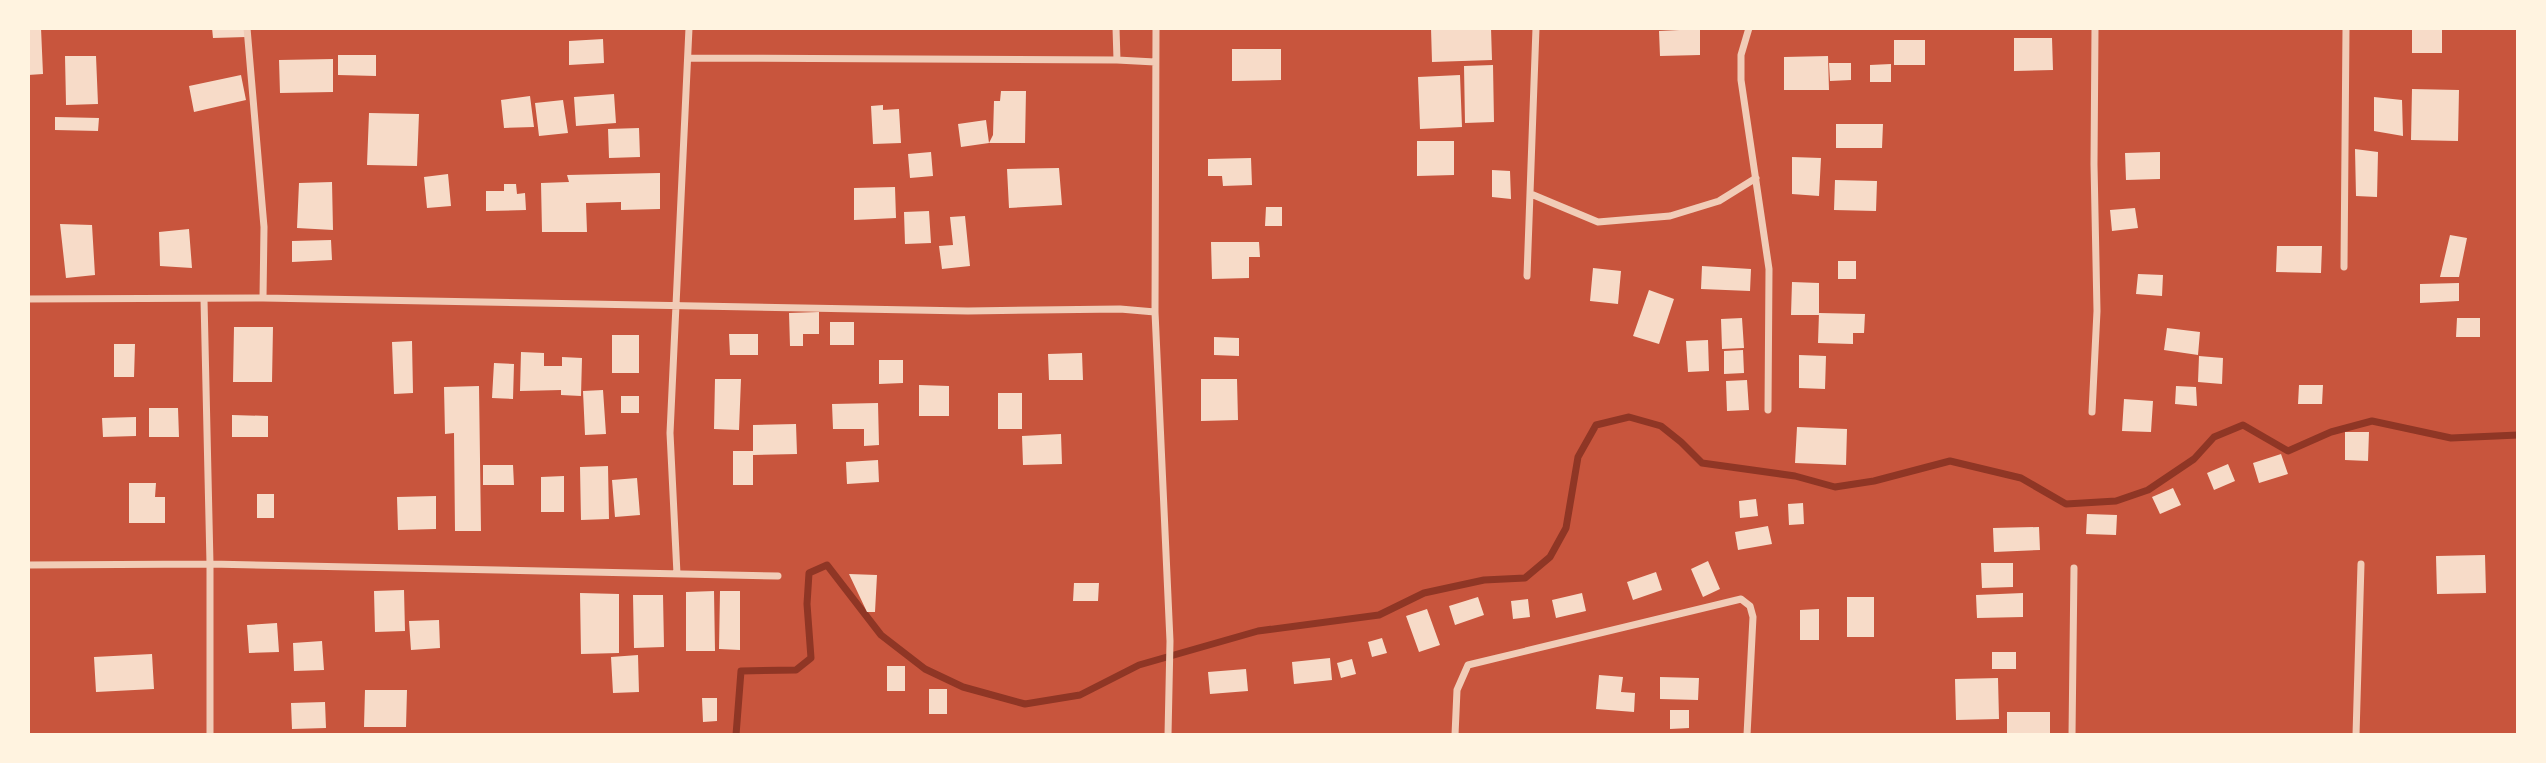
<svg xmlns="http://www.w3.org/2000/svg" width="2546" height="763" font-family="'Exo 2',sans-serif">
<rect width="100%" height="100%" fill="#c8553d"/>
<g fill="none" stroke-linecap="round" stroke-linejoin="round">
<!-- stream -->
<path stroke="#8f3625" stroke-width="7" d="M736,735L741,671L796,670L811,658L807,604L809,573L827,565L881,635L925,669L963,687L1025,704L1080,695L1139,665L1258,631L1379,615L1424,593L1484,580L1525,578L1550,557L1566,528L1578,457L1596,425L1629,417L1661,426L1681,442L1702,463L1795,476L1835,487L1874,481L1950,461L2021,478L2066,504L2116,501L2148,490L2194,459L2214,437L2243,425L2288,451L2331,432L2372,421L2451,438L2518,435"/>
</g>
<!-- building -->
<path fill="#f7dbc8" d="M28,28H41L43,74L28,75Z
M212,28H246V37L213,38Z
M1431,28H1491L1492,60L1432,62Z
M2412,28H2442V53H2412Z
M1700,29V55L1660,56L1659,31Z
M2014,38H2052L2053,70L2014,71Z
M603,39L604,63L569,65V41Z
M1894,40H1925V65H1894Z
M1232,49H1281V80L1232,81Z
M338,55H376V76L338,75Z
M65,56H96L98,104L66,105Z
M1828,56L1829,90H1784V57Z
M333,59V92L280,93L279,60Z
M1829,63H1851V80L1830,81Z
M1891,64V82H1870V65Z
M1493,65L1494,122L1465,123L1464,66Z
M241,75L246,100L194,112L189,86Z
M1460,75L1462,127L1420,129L1418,77Z
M2412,89L2459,90L2458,141L2411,140Z
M1001,91H1026L1025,143H989L993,135L994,101H1000Z
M614,94L616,123L576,126L574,97Z
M530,96L534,127L504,128L501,100Z
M2374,97L2402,100L2403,136L2374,131Z
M563,100L568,133L539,136L535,103Z
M883,105V110L899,109L901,143L873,144L871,106Z
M369,113L419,114L417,166L367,165Z
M55,117L99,118L98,131L55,130Z
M986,120L989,143L961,147L958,124Z
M1836,124H1883L1882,148H1836Z
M639,128L640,157L609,158L608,129Z
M1417,141H1454V175L1417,176Z
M2355,149L2378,152L2377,197L2356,196Z
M931,152L933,176L910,178L908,154Z
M2160,152V179L2126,180L2125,153Z
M1792,157L1821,158L1819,196L1792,194Z
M1251,158L1252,185L1223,186L1222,176H1208V159Z
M1059,168L1062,205L1009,208L1007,169Z
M1492,170L1510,171L1511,199L1492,197Z
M660,173V209L621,210V202L586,203L587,232H542L541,183L569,182L567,175Z
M448,174L451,206L427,208L424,177Z
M1835,180L1877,181L1876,211L1834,210Z
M332,182L333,230L297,228L299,183Z
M504,184H516L517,194L525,193L526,210L486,211V191H504Z
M895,187L896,218L854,220V188Z
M1266,207H1282V226H1265Z
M2135,208L2138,228L2112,231L2110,210Z
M929,211L931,243L905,244L904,212Z
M965,216L970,266L942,269L939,246L953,245L950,217Z
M60,224L92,225L95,275L66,278Z
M189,229L192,268L160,266L159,232Z
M2450,235L2467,238L2459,277H2440Z
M331,240L332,260L292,262V241Z
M1211,242H1259L1260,257H1249V278L1212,279Z
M2277,246H2322L2321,273L2276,272Z
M1838,261H1856V279H1838Z
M1702,266L1751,269L1750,291L1701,289Z
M1593,268L1621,271L1618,304L1590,301Z
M2138,274L2163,275L2162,296L2136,294Z
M1792,282L1819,283V315H1791Z
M2459,283V301L2420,303V284Z
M1649,290L1674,299L1659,344L1633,336Z
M819,312V334H803V346H790L789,313Z
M1819,313L1865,314L1864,333H1853V344L1818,343Z
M1742,318L1744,348L1722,349L1721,319Z
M2457,318H2480V337H2456Z
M830,322H854V345H830Z
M234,327H273L272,382H233Z
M2167,328L2200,332L2198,355L2164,350Z
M729,334H758V355H730Z
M612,335H639V373H612Z
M1214,337L1239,338V356L1214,355Z
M1708,340L1709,371L1688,372L1686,341Z
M412,341L413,393L394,394L392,342Z
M114,344H135L134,377H114Z
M1743,350L1744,373L1724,374V351Z
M521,352L544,353V366H562V357L582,358L581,396L561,395V390L520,391Z
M1082,353L1083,380H1049L1048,354Z
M1799,355L1826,356L1825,389L1799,388Z
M2199,356L2223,358L2222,384L2198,382Z
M879,360H903V383L879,384Z
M494,363L514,364L513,399L492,398Z
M715,379H741L739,430L714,429Z
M1201,379H1237L1238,420L1201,421Z
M1747,380L1749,410L1727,411L1726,381Z
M919,385L949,386V416H919Z
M2299,385H2323L2322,404H2298Z
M479,386L481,531H455L454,433L445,434L444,387Z
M2176,386L2196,387L2197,406L2175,404Z
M603,390L606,434L585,435L583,391Z
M998,393H1022V429H998Z
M621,396H639V413H621Z
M2124,399L2153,401L2151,432L2122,431Z
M878,403L879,445L864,446V429H833L832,404Z
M149,408H178L179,437H149Z
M232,415L268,416V437H232Z
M136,417V436L103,437L102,418Z
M796,424L797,454L753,455V485H733V451H753V425Z
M1797,427L1847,429L1846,465L1795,463Z
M2345,432H2369L2368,461L2345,460Z
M1061,434L1062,464L1023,465L1022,436Z
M2281,454L2288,474L2259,483L2253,463Z
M878,460L879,482L847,484L846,462Z
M2228,464L2235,481L2214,490L2207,473Z
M483,465H513L514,485H483Z
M608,466L609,519L581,520L580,467Z
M564,476V512H541V477Z
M637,478L640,515L615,517L612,480Z
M129,483H156L155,497H165V523H129Z
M2173,488L2181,505L2160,514L2152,497Z
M257,494H274V518H257Z
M436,496V529L398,530L397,497Z
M1756,499L1758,516L1740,518L1739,501Z
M1803,503L1804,524L1789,525L1788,504Z
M2087,514L2117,515L2116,535L2086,534Z
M1768,526L1772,544L1738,550L1735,532Z
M2039,527L2040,550L1994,552L1993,528Z
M2485,555L2486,593L2437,594L2436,556Z
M1708,561L1720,589L1703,597L1691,569Z
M1981,563H2013V587L1982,588Z
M1656,572L1662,590L1633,600L1627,582Z
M849,574L877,575L875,612H867Z
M1074,583H1099L1098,601H1073Z
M404,590L405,631L375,632L374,591Z
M714,591L715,651H686V592Z
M720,591H740V650L719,649Z
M580,593L619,594V653L581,654Z
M1582,593L1586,611L1556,618L1552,600Z
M2023,593V617L1977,618L1976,595Z
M633,595H663L664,647L634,648Z
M1478,597L1484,615L1455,625L1449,606Z
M1847,597H1874V637H1847Z
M1528,599L1530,617L1513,619L1511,601Z
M1427,609L1440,645L1419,652L1406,616Z
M1819,609V640H1800V610Z
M439,620L440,648L411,650L409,621Z
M277,623L279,652L249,653L247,625Z
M1382,638L1387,653L1372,657L1368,642Z
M322,641L324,670L294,671L293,643Z
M1992,652H2016V669H1992Z
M152,654L154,689L96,692L94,657Z
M638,655L639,692L613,693L611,657Z
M1330,658L1332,680L1294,684L1292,662Z
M1352,659L1356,674L1341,678L1337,663Z
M887,666H905V691H887Z
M1246,669L1248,691L1210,694L1208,672Z
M1599,675L1623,677L1621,692L1635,693L1634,712L1596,709Z
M1660,677L1699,678L1698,700L1660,699Z
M1998,678L1999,719L1956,720L1955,679Z
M929,689H947V714H929Z
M365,690H407L406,727H364Z
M702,698H717V721L703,722Z
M325,702L326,728L292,729L291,703Z
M1670,710H1689V728L1670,729Z
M2007,712H2050V735H2007Z"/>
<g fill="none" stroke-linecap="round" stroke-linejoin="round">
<!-- minor -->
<path stroke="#f1ccb7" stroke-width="7" d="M247,28L264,227L263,298
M1116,28L1117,60
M1156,28L1155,312L1170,641L1168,735
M1749,28L1741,55V80L1769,269L1768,410
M688,58L1117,60L1155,62
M1531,194L1598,222L1670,216L1719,201L1756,178
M2344,267L2346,28
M1527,276L1536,28
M28,299L263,298L968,311L1120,309L1155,312
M204,299L210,564V735
M2092,412L2097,311L2094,164L2095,28
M28,565L210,564L778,576
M677,574L670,433L689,28
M1455,735L1457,690L1468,665L1741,599L1750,606L1753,617L1747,735
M2072,735L2074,568
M2356,735L2361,564"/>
</g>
<!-- border -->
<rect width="2546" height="763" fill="none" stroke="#fff3e0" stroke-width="60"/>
</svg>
